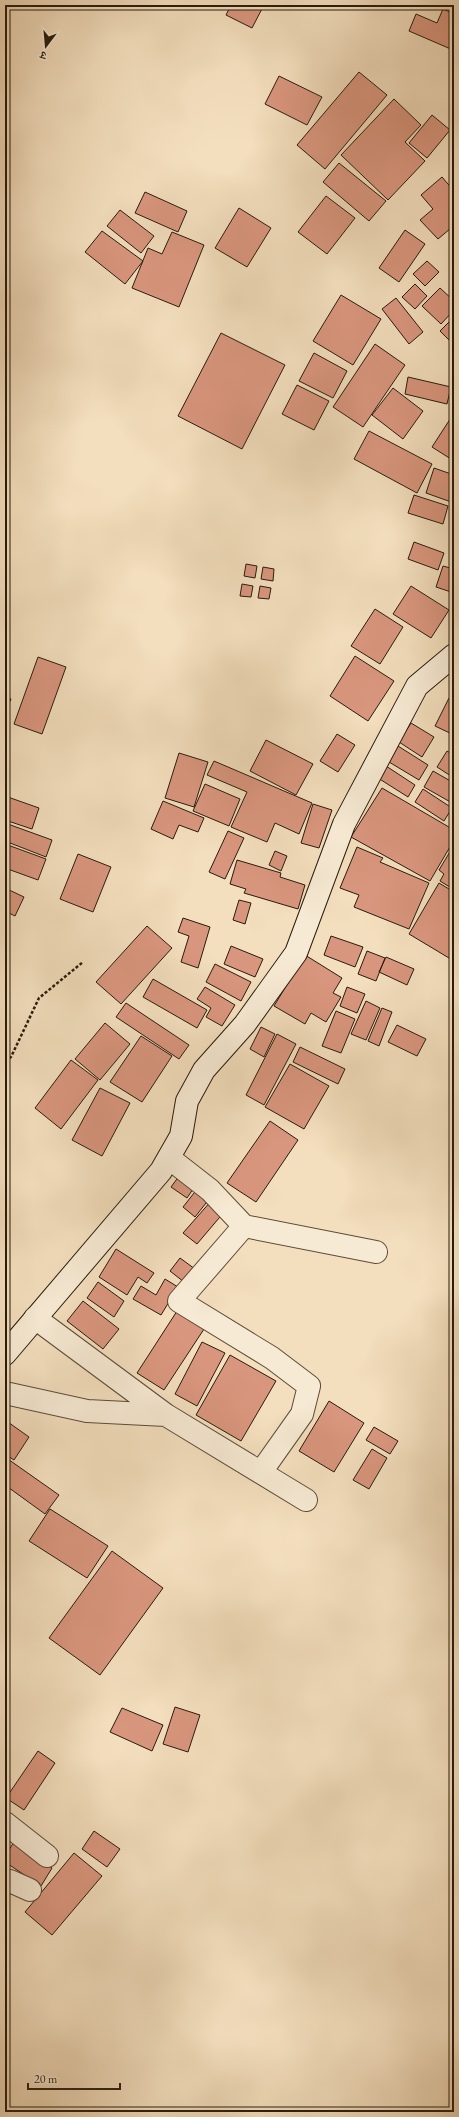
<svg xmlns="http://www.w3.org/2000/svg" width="459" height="2117" font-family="'EB Garamond','Noto Serif Devanagari',serif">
<rect width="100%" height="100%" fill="#f3debd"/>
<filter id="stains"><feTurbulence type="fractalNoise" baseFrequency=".005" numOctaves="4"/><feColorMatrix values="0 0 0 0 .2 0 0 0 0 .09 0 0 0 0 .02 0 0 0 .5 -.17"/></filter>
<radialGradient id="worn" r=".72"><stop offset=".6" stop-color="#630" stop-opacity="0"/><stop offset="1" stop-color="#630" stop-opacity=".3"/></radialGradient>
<!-- building -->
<path fill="#d9967e" stroke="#281b0d" d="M231,5H264L252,28L226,15Z
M443,9L454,14L453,50L409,31L416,14L437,23Z
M359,72L387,95L325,169L297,145Z
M279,76L322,97L307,125L265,104Z
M394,99L421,125L405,142L425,161L388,200L341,155Z
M432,115L450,130L427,158L409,143Z
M339,163L386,201L369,221L323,182Z
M442,177L454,191V232L451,228L438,239L420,220L433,209L421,195Z
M145,192L187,211L178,232L135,213Z
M326,196L355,218L327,254L298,232Z
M239,208L271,228L247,267L215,248Z
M120,210L154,236L141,253L107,226Z
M405,230L425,244L399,282L379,268Z
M102,231L143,261L125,284L85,252Z
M172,232L204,245L179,307L132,288L148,248L162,254Z
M427,261L439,272L425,286L413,274Z
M415,284L427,296L415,309L402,297Z
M440,288L454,301V310L441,324L422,306Z
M341,295L381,319L353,365L313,341Z
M396,298L423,332L409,344L382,309Z
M454,317V345L440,331Z
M221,333L285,365L242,449L178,416Z
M375,344L405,365L363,427L333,407Z
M314,353L347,371L333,398L299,381Z
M408,377L451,387L447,404L405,394Z
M297,385L329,401L314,430L282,414Z
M393,388L423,411L403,439L372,415Z
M454,413V461L432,447Z
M369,431L432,464L417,493L354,459Z
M434,468L454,475V503L426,493Z
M414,495L448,506L443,524L408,513Z
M414,542L444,553L438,570L408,559Z
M246,564L257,566L255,578L244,576Z
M443,566L454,569V593L436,587Z
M263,567L274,569L273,581L261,579Z
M242,584L253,586L251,597L240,596Z
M260,586L271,588L269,599L258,598Z
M411,586L449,610L431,638L393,614Z
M375,609L403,627L380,664L351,646Z
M355,656L394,681L368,721L330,696Z
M38,657L66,667L42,734L14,724Z
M5,696L11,699L5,713Z
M449,698L454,701V735L435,726Z
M411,723L434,737L422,757L399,742Z
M337,734L355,745L338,772L320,761Z
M266,740L313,764L296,795L250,771Z
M398,746L428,765L419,780L389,762Z
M447,751L454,755V778L437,767Z
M179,753L208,762L194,807L165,798Z
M214,761L312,803L299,834L275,823L267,842L231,827L247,792L207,775Z
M386,766L415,785L408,797L378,778Z
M433,771L454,783V804L424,787Z
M205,784L240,799L229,826L193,811Z
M382,788L454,830V840L430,881L351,837Z
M423,789L452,808L444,821L415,802Z
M5,796L39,808L32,829L5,820Z
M163,801L204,818L198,832L179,825L173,839L151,829Z
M313,804L332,810L319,848L301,843Z
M5,823L52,840L46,857L5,841Z
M228,831L244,838L225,879L209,872Z
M5,844L46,859L38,880L5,868Z
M454,845V887L453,889L440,881L444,874L439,870Z
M357,847L383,858L380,862L429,883L409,929L354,907L359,895L340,888Z
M275,851L287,856L281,871L269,865Z
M78,854L111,867L93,912L60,899Z
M237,860L281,873L280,877L305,885L298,909L244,893L246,889L230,884Z
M439,883L454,892V961L409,934Z
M5,888L24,897L15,916L5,911Z
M239,900L251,903L245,924L233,920Z
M183,918L210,927L198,968L181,962L189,936L178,932Z
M147,926L172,948L121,1004L96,982Z
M331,936L363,947L355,967L324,955Z
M231,946L263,959L255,977L224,964Z
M367,951L385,958L376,981L358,974Z
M305,955L342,978L333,993L341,997L326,1022L311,1013L305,1024L274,1006Z
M386,957L414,969L407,985L379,972Z
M215,964L251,982L241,1001L206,982Z
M153,979L207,1010L197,1028L143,997Z
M205,987L235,1005L222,1026L206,1017L211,1008L197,999Z
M347,987L365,994L357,1013L340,1006Z
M366,1001L380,1008L366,1040L351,1034Z
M126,1003L189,1045L179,1059L116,1017Z
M382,1008L392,1012L379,1046L368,1041Z
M336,1011L355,1019L341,1053L322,1046Z
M105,1023L130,1044L100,1080L75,1059Z
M397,1025L426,1039L417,1056L388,1042Z
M261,1027L275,1034L264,1057L250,1049Z
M277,1034L296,1044L264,1105L246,1095Z
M141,1036L172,1056L142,1102L110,1082Z
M300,1047L345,1069L338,1084L293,1062Z
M71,1060L98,1080L61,1129L35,1108Z
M290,1064L329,1086L304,1129L265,1107Z
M100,1088L130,1103L102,1156L72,1140Z
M270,1121L298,1140L256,1202L227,1183Z
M182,1172L197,1183L187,1198L171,1187Z
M198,1188L210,1198L195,1217L183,1207Z
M212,1200L225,1211L197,1244L183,1233Z
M116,1249L154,1273L147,1283L138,1277L127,1295L99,1277Z
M180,1258L195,1269L184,1282L170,1271Z
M165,1279L178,1287L161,1315L133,1299L141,1286L156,1295Z
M98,1282L124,1301L114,1317L87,1298Z
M83,1301L119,1329L103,1349L67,1321Z
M179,1308L206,1326L164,1390L137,1373Z
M202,1342L225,1353L197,1406L175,1394Z
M230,1355L276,1381L241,1441L196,1415Z
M329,1401L364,1423L334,1472L299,1451Z
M5,1420L29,1437L14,1460L5,1454Z
M374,1427L398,1441L390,1454L366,1440Z
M372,1449L387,1458L369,1489L353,1480Z
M5,1457L59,1495L45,1514L5,1485Z
M50,1509L108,1546L87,1578L29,1541Z
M112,1551L163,1588L100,1675L49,1638Z
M175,1707L200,1715L188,1752L163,1744Z
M122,1708L163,1725L152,1751L110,1732Z
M38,1751L55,1763L24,1810L6,1798Z
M94,1831L120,1849L107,1867L82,1849Z
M14,1842L52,1868L41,1886L5,1862V1856Z
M74,1853L102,1876L52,1935L25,1912Z"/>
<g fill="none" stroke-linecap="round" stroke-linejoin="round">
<defs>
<path id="minor" d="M169,1158L210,1190L244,1226L179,1301L272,1358L309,1386L302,1414L261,1472
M244,1226L376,1252
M35,1318L166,1415L306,1500
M5,1393L87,1411L166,1415
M5,1823L47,1856
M5,1882L10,1881L30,1890"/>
<path id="secondary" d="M5,1354L161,1171L181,1136L187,1101L204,1070L245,1024L296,953L344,824L417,686L454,655"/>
</defs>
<!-- minor casing -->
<use href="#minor" stroke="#5b4c39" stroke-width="24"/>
<!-- secondary casing -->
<use href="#secondary" stroke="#281b0d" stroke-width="24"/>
<!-- path -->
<path stroke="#281b0d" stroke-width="2.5" stroke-dasharray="3 2" stroke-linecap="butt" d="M5,1061L11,1057L39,998L83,962"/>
<!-- minor -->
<use href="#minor" stroke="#f7ead4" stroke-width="22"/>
<!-- secondary -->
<use href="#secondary" stroke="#f7ead4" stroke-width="22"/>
</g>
<!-- margin -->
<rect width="459" height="2117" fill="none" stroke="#f3debd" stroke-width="20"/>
<rect x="6" y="6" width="447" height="2105" fill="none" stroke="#281b0d" stroke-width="2"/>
<rect x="10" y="10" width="439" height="2097" fill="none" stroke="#281b0d"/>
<!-- north arrow -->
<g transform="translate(46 46) rotate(196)" stroke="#f7ead4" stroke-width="3" paint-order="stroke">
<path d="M0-3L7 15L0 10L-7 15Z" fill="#281b0d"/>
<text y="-6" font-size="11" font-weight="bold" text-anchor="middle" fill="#281b0d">उ</text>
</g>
<!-- scale -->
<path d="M28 2083v6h92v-6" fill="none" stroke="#281b0d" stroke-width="2"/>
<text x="34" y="2083" font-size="12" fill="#281b0d" stroke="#f7ead4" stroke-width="3" paint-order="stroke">20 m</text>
<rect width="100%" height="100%" filter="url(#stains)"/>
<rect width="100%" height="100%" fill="url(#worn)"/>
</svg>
